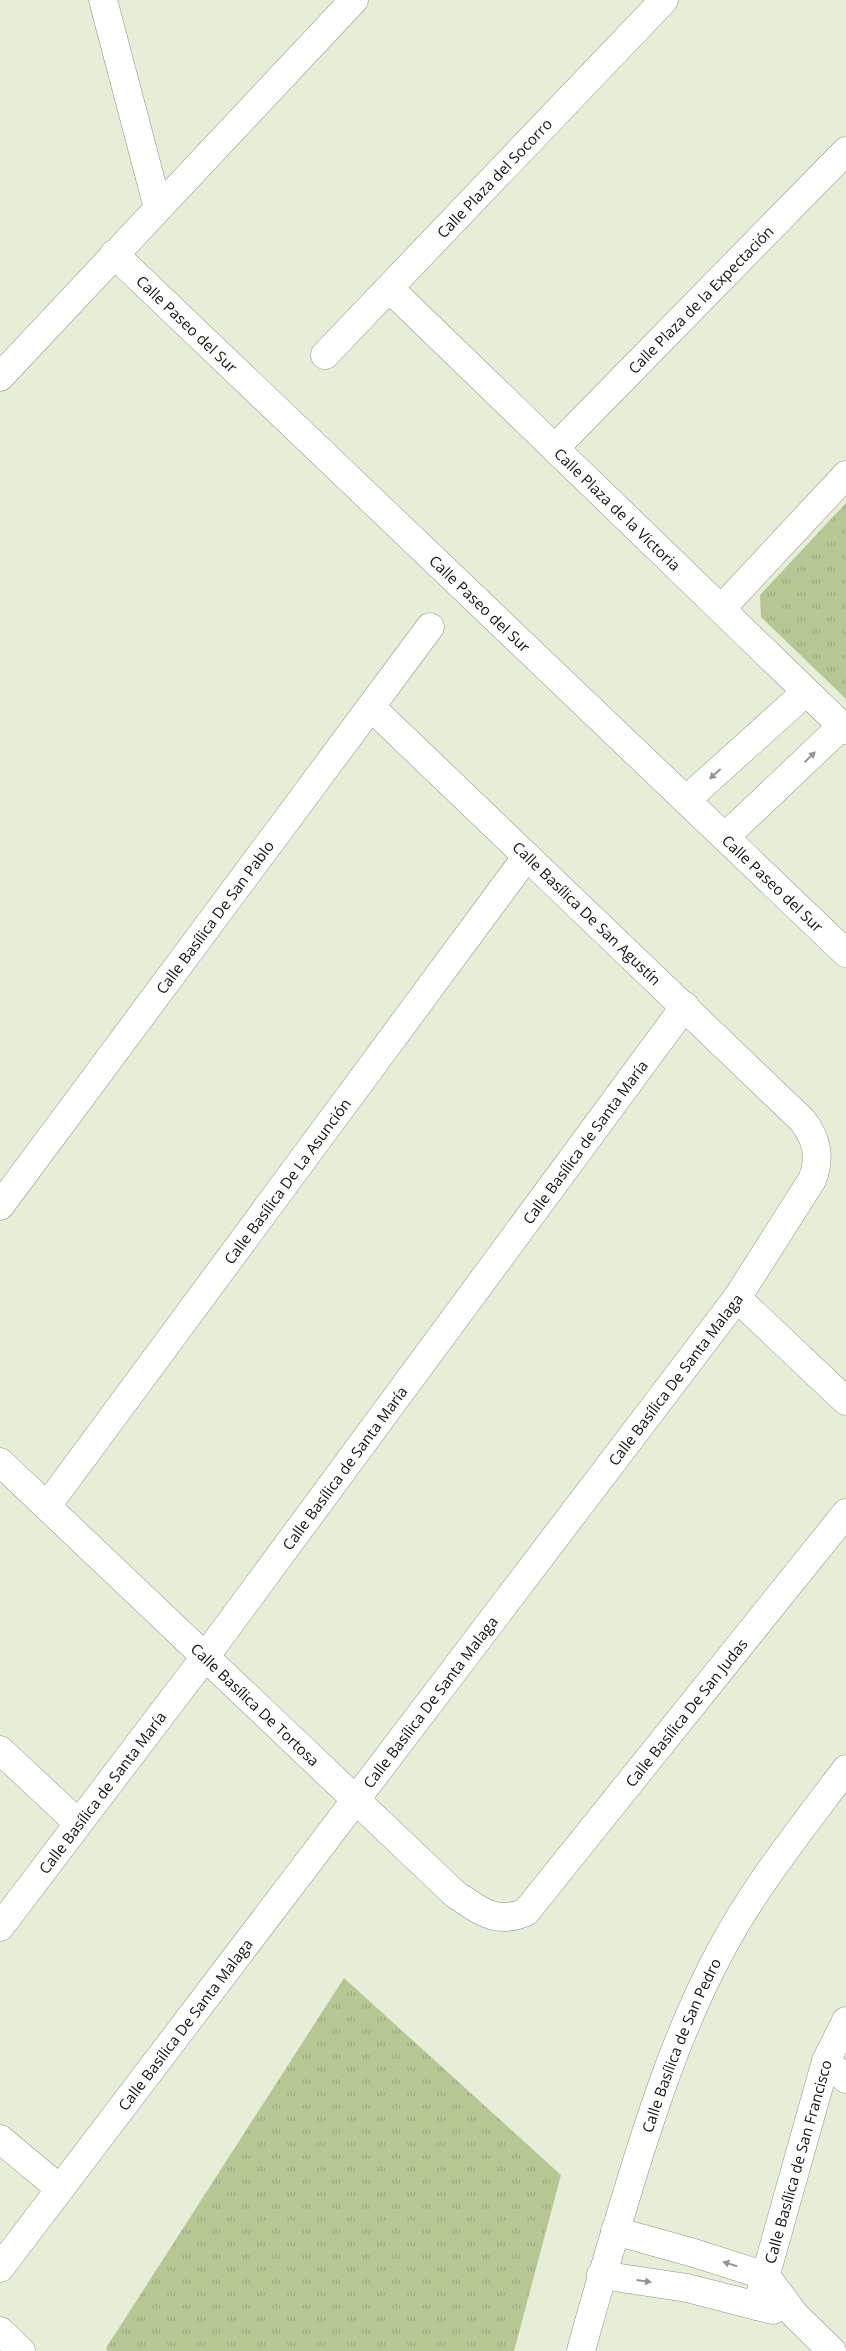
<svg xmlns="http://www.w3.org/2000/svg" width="846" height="2351" font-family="'Open Sans',sans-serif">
<defs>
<pattern id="park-tufts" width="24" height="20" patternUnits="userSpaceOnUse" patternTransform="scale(1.25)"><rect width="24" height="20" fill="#b7c794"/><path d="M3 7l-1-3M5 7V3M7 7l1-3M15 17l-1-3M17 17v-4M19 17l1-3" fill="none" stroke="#9caa7e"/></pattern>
</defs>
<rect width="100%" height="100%" fill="#e7eed8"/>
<!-- park -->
<path fill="url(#park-tufts)" d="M846,503V699L761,617L760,595Z
M344,1978L561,2175L514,2351H108L106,2348Z"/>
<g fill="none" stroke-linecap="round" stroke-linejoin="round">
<defs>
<g id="minor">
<path d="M103,0L158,208"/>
<path id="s1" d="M114,254L846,953"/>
<path id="s2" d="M389,288L846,730"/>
<path id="s3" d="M325,355L664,0"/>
<path d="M0,377L354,0"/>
<path id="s4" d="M555,448L846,151"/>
<path d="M721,609L846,475"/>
<path d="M686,800L806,692"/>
<path d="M725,837L842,726"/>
<path id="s5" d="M0,1206L430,627"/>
<path d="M737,1298L846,1401"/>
<path id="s6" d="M0,1462L455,1894C480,1911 496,1925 526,1912L846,1513"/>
<path id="s7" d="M47,1506L527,856"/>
<path d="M0,1750L78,1823"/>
<path id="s8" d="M0,1927L205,1657L685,1006"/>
<path d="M826,2061L846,2079"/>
<path d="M0,2139L60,2189"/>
<path d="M615,2231L694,2253L766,2276L795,2315L832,2351"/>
<path id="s9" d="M0,2268L737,1298L812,1180C821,1157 817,1139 802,1120L371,707"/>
<path d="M601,2275L687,2288L773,2310"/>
<path id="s10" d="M757,2306L826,2061L846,2021"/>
<path d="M0,2331L21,2351"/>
<path id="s11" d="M581,2351C597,2291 615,2233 633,2174C657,2097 682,2023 720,1952C754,1887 802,1828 846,1769"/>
</g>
</defs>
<!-- minor casing -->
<use href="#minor" stroke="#8f9581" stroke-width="29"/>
<!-- minor -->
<use href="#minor" stroke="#fff" stroke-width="28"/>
</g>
<!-- one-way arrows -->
<defs><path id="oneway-solid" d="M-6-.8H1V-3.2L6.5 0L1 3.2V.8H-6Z" transform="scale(1.25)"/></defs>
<g fill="#949592">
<use href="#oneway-solid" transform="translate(810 757) rotate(-44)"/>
<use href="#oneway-solid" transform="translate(715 774) rotate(138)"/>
<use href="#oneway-solid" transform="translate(730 2264) rotate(-162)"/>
<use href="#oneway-solid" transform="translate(644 2281) rotate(8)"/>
</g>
<g text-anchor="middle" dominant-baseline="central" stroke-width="4" stroke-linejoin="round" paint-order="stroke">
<!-- street labels -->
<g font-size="15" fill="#11130c" stroke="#fff">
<text stroke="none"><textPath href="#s3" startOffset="245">Calle Plaza del Socorro</textPath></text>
<text stroke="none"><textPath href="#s4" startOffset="208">Calle Plaza de la Expectación</textPath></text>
<text stroke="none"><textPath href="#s1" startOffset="101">Calle Paseo del Sur</textPath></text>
<text stroke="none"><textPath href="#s2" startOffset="318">Calle Plaza de la Victoria</textPath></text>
<text stroke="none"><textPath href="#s1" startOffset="506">Calle Paseo del Sur</textPath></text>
<text stroke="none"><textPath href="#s1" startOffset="911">Calle Paseo del Sur</textPath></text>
<text transform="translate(587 913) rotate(44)">Calle Basílica De San Agustín</text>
<text stroke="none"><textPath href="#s5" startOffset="360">Calle Basílica De San Pablo</textPath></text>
<text stroke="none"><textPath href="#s8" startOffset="979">Calle Basílica de Santa María</textPath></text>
<text stroke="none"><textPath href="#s7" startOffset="404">Calle Basílica De La Asunción</textPath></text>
<text stroke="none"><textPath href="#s9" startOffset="1116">Calle Basílica De Santa Malaga</textPath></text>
<text stroke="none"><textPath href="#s8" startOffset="574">Calle Basílica de Santa María</textPath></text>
<text stroke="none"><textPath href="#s9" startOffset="711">Calle Basílica De Santa Malaga</textPath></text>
<text stroke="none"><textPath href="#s6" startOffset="352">Calle Basílica De Tortosa</textPath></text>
<text stroke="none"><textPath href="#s6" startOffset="961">Calle Basílica De San Judas</textPath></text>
<text stroke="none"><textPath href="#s8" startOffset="169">Calle Basílica de Santa María</textPath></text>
<text stroke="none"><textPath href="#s9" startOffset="306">Calle Basílica De Santa Malaga</textPath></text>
<text stroke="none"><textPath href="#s11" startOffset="322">Calle Basílica de San Pedro</textPath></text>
<text stroke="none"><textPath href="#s10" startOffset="150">Calle Basílica de San Francisco</textPath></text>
</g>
</g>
</svg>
